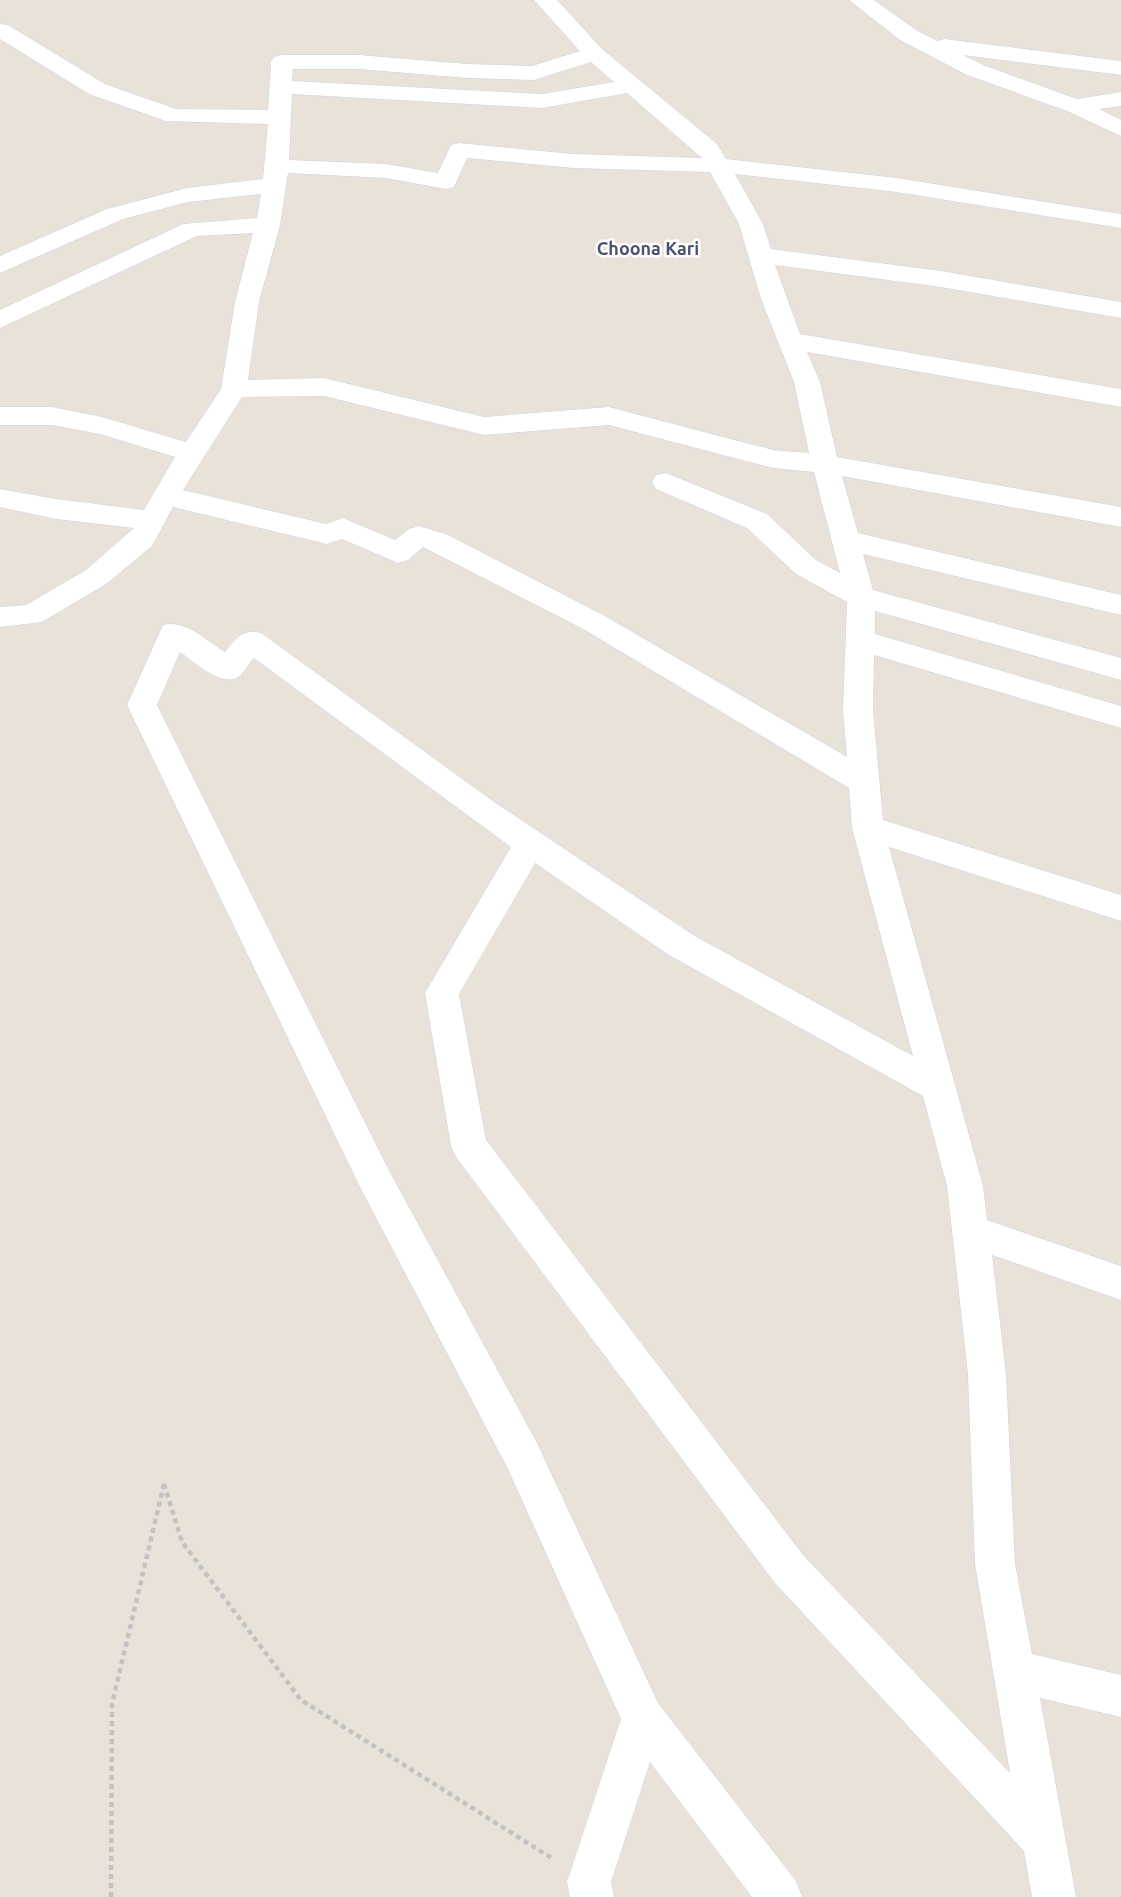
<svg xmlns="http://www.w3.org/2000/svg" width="1121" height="1897" font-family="Ubuntu,sans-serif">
<rect width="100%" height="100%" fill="#e8e2d9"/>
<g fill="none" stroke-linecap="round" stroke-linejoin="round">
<defs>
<path id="minor" d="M534,0H557L602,49L717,144L726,159L897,178L1121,214V228L897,192L735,174L763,224L771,249L941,271L1121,302V318L941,287L775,265L800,334L1121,389V407L807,352L820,382L837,457L1121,507V527L842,476L858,533L1121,595V615L863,554L873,590L1121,658V680L875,611V634L1121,706V728L874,655L873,710L883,820L1121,895V921L889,847L983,1186L987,1220L1121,1266V1300L992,1255L1006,1374L1015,1564L1032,1654L1121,1675V1717L1040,1698L1076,1897H1032L1024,1851L775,1583L456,1157L451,1146L425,993L511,847L254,658C249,663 244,673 238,677C222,688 193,661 180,652L157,705L386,1165L536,1441L658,1703L796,1881L802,1897H752L650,1762L611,1882L614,1897H570L567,1882L621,1719L508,1469L360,1187L127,705L163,625C185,619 207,641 225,652C236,639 242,628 261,633L494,802L693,935L913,1056L852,828L849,788L585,630L423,547L408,560L398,563L342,539L327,544L173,507L152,546L106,584L42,622L0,627V607L26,605L86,570L134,528L56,519L0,507V489L56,499L144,510L175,457L100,434L52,425H0V407H52L102,417L186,442L221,389L235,302L253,233L197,236L0,328V310L183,224L257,218L261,194L188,202L123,219L0,273V256L107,209L187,188L263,179L268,124L166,121L89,94L0,39V24L8,25L105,84L176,109L268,110L271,62L274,57L282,55H359L467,64L532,66L580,51ZM591,62L614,82L542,94L292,81L293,69H359L467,78L534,80ZM627,93L702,158L573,154L459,143L451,145L438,173L386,164L289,160L292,94L542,108ZM467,158L573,168L710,172L739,224L761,299L794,382L809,453L773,450L609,407L484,417L324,378L248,380L259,302L280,225L288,173L386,178L446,189L454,187ZM324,396L484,435L609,425L773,468L814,472L840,573L816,560L767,514L666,473L656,475L652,482L656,489L747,528L796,574L847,602L843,710L847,757L605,616L448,535L419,526L409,529L395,540L343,518L326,524L183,490L242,397ZM535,863L669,955L923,1096L947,1186L968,1374L975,1564L1010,1773L803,1555L486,1140L459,994Z
M849,0H874L916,30L937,41L944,39L1121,61V75L963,55L983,65L1077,99L1121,92V106L1099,109L1121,120V136L1067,111L967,75L900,40Z"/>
</defs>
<!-- minor casing -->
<use href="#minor" stroke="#ced1df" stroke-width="1"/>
<!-- path -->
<path stroke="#c2c2c2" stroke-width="4.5" stroke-dasharray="5 4" stroke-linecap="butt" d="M164,1484L182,1542L301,1700L553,1859
M111,1897L112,1704L164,1484"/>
<!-- minor -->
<use href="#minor" fill="#fff" fill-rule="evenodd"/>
</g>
<g text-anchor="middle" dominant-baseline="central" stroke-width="5" stroke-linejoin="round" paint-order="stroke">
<!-- far-quarter labels -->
<g font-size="18" font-weight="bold" fill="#4b5173" stroke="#fff">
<text x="648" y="248">Choona Kari</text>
</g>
</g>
</svg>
